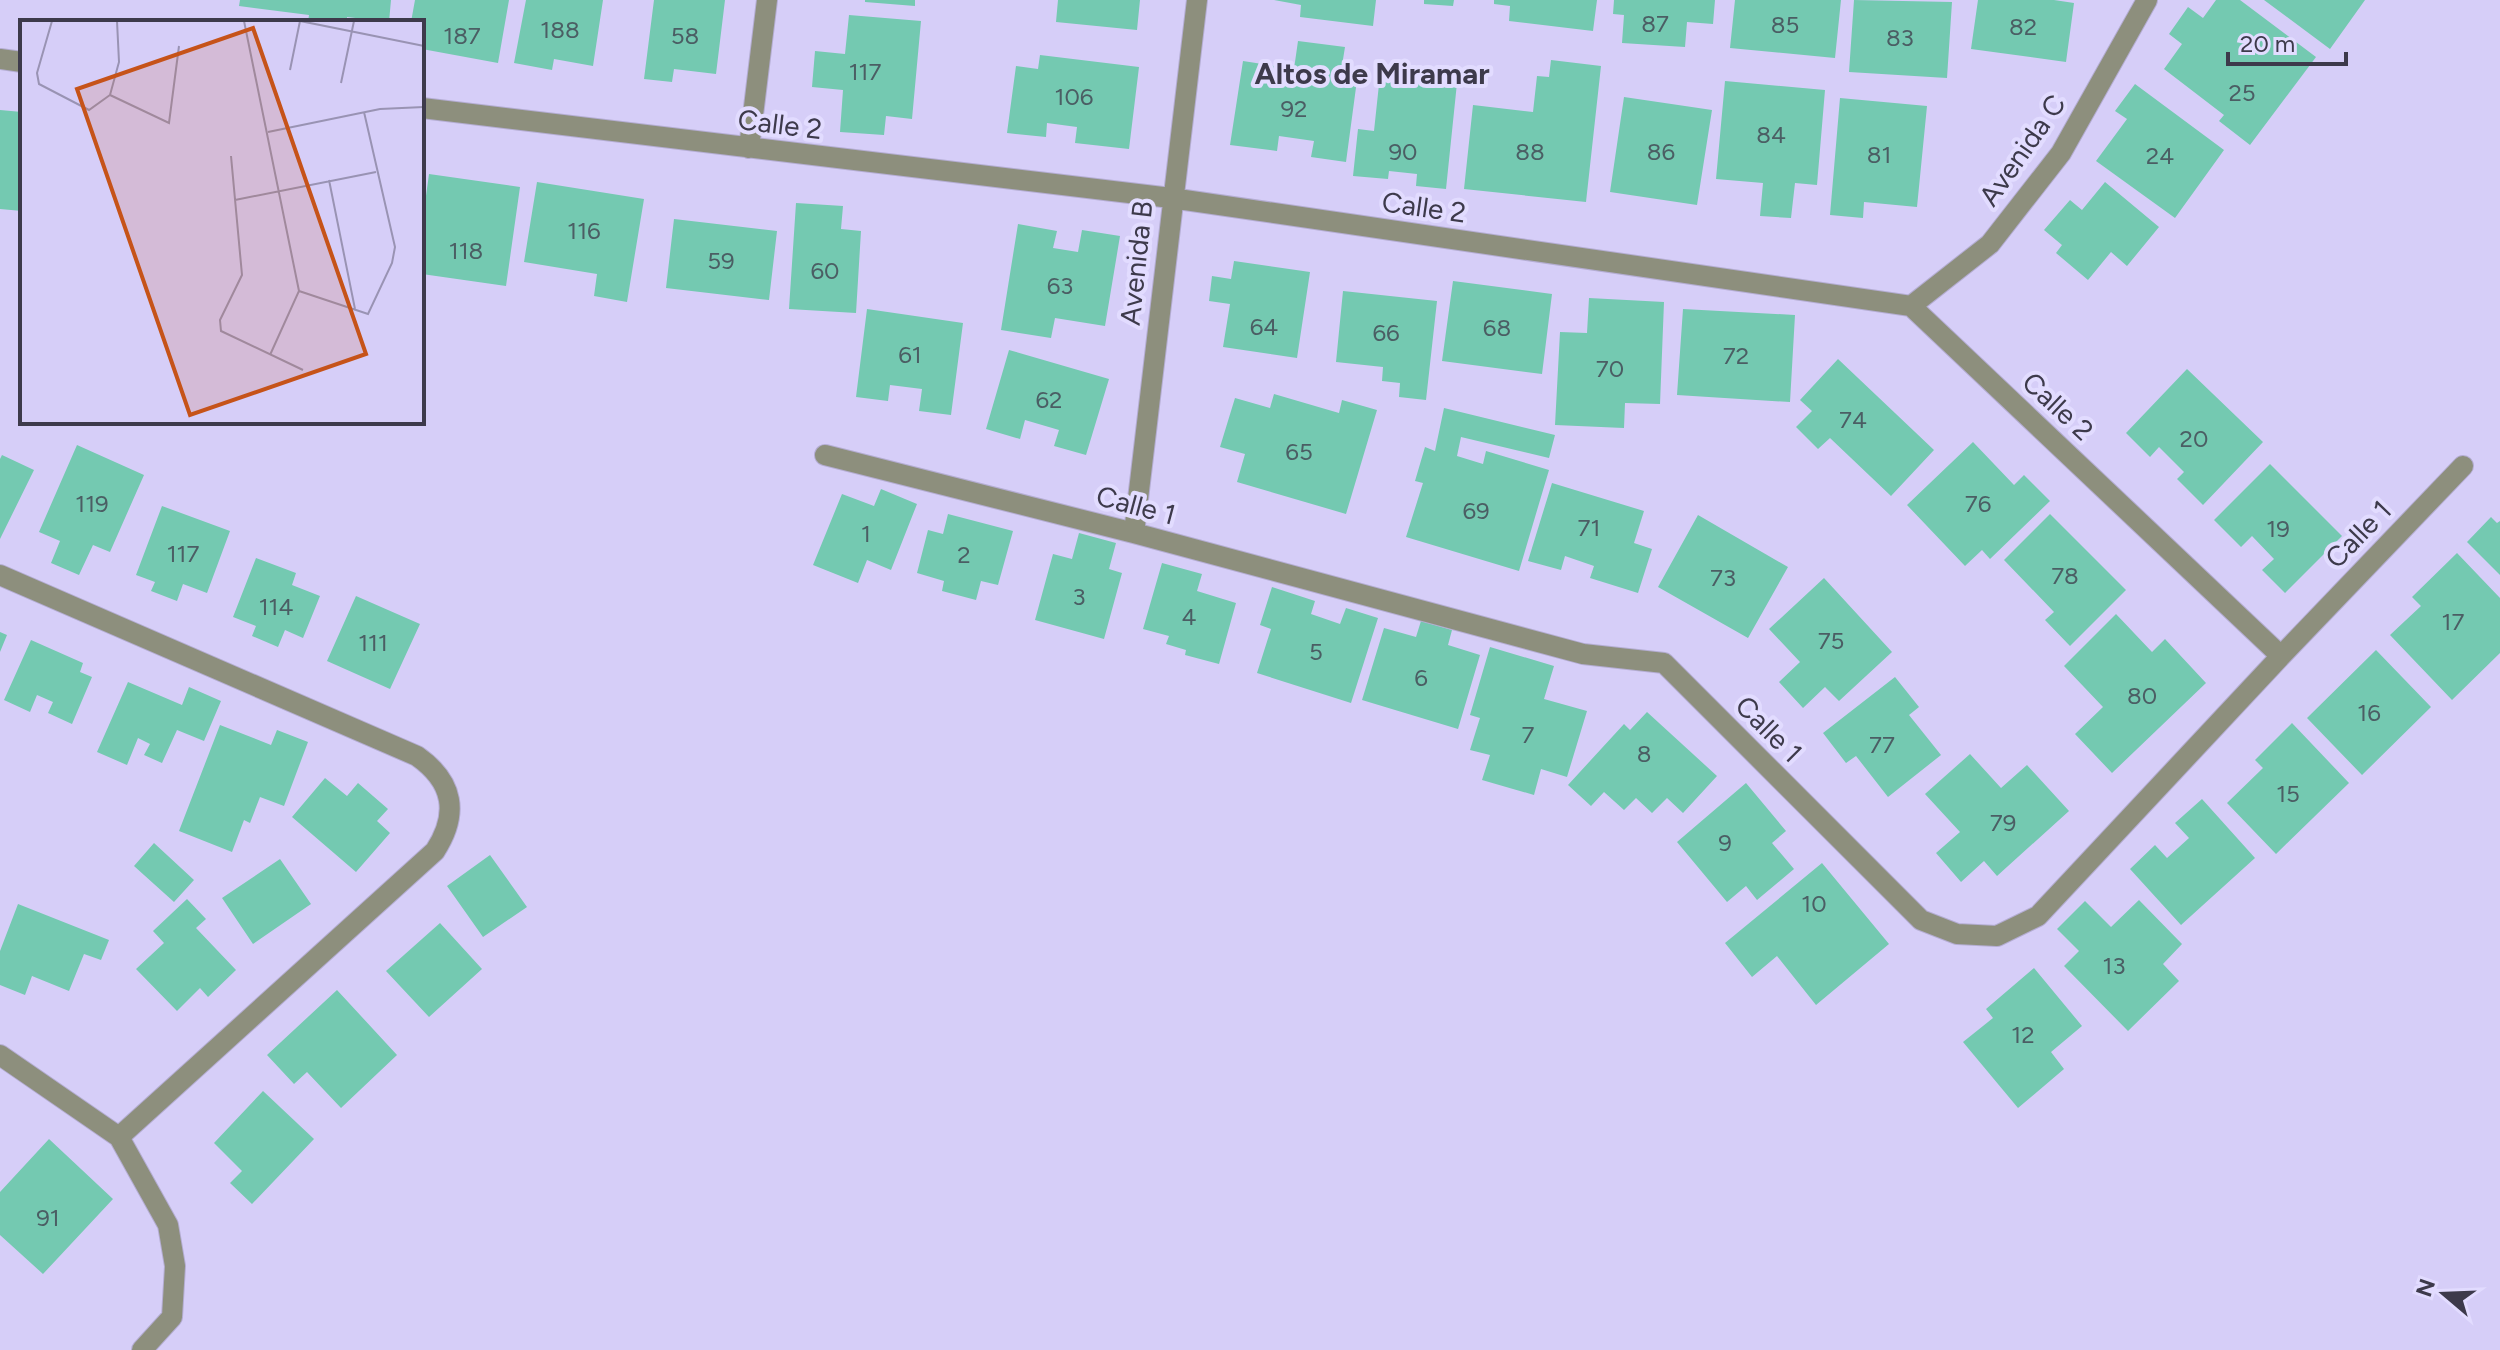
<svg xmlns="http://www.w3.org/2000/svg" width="2500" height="1350" font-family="Figtree,sans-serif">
<rect width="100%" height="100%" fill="#d6cef8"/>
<!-- building -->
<path fill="#74c9b1" d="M240,0H391L389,22L347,17V22H308L309,15L239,6Z
M415,0H509L498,63L422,49V22H411Z
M526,0H603L593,66L554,59L552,70L514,63Z
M654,0H725L716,74L674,69L672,82L644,79Z
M865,0H915V6L865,2Z
M1058,0H1140L1137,30L1056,22Z
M1274,0H1376L1373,26L1300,17L1301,5Z
M1424,0H1454L1453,6L1424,4Z
M1494,0H1597L1593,31L1509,21L1510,6L1494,4Z
M1614,0H1715L1713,24L1687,22L1685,47L1622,43L1624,15L1613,14Z
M1735,0H1841L1835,58L1730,48Z
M1854,0L1952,2L1947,78L1849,72Z
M1978,0H2054L2074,3L2066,62L1971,49Z
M2216,0H2240L2316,57L2250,145L2219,121L2224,115L2164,69L2182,44L2169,34L2188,7L2203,18Z
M2264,0H2365L2330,49Z
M849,15L921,21L912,119L886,116L884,135L840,132L843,90L812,87L815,51L845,54Z
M1298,41L1345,47L1340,78L1357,80L1346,162L1311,157L1314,141L1279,136L1277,151L1230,145L1243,61L1294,69Z
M1040,55L1139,67L1129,149L1075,143L1077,127L1047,123L1046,137L1007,133L1016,66L1038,69Z
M1551,60L1601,66L1586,202L1464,189L1473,105L1533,112L1537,76L1549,77Z
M1380,75L1457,83L1446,189L1416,186L1417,174L1389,171L1388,179L1353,176L1358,129L1374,131Z
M1725,81L1825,90L1817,185L1795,183L1791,218L1760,216L1763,183L1716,179Z
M2135,84L2224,150L2175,218L2096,161L2127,119L2115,111Z
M1624,97L1712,110L1697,205L1610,192Z
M1840,98L1927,106L1917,207L1864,202L1863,218L1830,215Z
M0,110L22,112V211L0,209Z
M429,174L520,187L506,286L422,274V225Z
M537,182L644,199L627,302L594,296L597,274L524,262Z
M2105,182L2159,227L2127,266L2111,252L2088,280L2056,253L2062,245L2044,230L2070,200L2082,210Z
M796,203L843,206L841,229L861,231L856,313L789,309Z
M674,219L777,231L769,300L666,288Z
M1018,224L1057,231L1053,248L1078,252L1082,230L1120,236L1105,326L1055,318L1051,338L1001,330Z
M1234,261L1310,272L1297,358L1223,347L1230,304L1209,301L1212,276L1231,279Z
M1453,281L1552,294L1542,374L1442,361Z
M1343,291L1437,301L1426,400L1399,397L1400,383L1382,381L1383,367L1336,362Z
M1589,298L1664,302L1660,404L1625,403L1624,428L1555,425L1560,332L1587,333Z
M867,309L963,323L951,415L919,411L922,389L890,385L888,401L856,397Z
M1683,309L1795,315L1790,402L1677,395Z
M1009,350L1109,379L1086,455L1054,446L1059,430L1025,420L1020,439L986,429Z
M1838,359L1934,450L1891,496L1830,438L1818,449L1796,427L1812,411L1800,400Z
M2187,369L2263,442L2203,505L2177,479L2184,472L2159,447L2150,457L2126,433Z
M1274,394L1339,413L1342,400L1377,410L1346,514L1237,482L1245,454L1220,447L1235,398L1270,408Z
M1444,408L1555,435L1549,458L1461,437L1457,456L1483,464L1486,451L1549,470L1519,571L1406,537L1423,483L1415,481L1425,447L1435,451Z
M1973,442L2014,485L2024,475L2050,501L1990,559L1982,550L1965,566L1907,505Z
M77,445L144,475L110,552L93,545L79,575L51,563L60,541L39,532Z
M2,455L34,470L0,539V459Z
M2270,464L2342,536L2285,593L2262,570L2274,559L2252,536L2241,547L2214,520Z
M1552,483L1644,511L1634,543L1652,549L1638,593L1590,578L1594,566L1565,556L1561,570L1528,561Z
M881,489L917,504L891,570L867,560L858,583L813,565L842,494L874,506Z
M162,506L230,531L207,593L183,584L177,601L151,591L155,582L136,575Z
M948,514L1013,531L998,585L981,581L976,600L942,591L944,581L917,573L928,530L943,534Z
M2050,514L2126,590L2070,646L2045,620L2054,612L2004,560Z
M1698,515L1788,567L1748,638L1658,587Z
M2491,517L2497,523L2500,521V575L2467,542Z
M1079,533L1116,543L1109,569L1122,573L1104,639L1035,620L1053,554L1072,559Z
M2457,553L2500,598V653L2452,700L2390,635L2421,606L2412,597Z
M256,558L296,573L292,585L320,596L303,638L285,630L278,647L252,636L256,626L233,617Z
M1162,563L1202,574L1197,591L1236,603L1219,664L1185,655L1186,650L1166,644L1169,636L1143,629Z
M1824,578L1892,652L1839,701L1825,687L1803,708L1779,682L1800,662L1769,629Z
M1272,587L1315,601L1311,614L1340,624L1346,608L1378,618L1351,703L1257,673L1271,629L1260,625Z
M356,596L420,624L390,689L327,661Z
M2116,614L2152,652L2165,639L2206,683L2112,773L2075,734L2103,707L2064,666Z
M1421,621L1452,630L1448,645L1480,655L1458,729L1362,700L1384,628L1416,637Z
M0,632L7,635L0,652Z
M31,640L83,663L80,672L92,677L72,724L48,713L53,702L37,695L30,712L4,700Z
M1490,647L1554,666L1544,699L1587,711L1567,777L1541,769L1534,795L1482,780L1490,755L1470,750L1480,718L1470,715Z
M2376,650L2431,707L2362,775L2307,718Z
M1895,677L1919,707L1909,715L1941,755L1888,797L1856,756L1846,763L1823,733Z
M128,682L182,705L189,687L221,701L204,741L177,730L162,763L144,755L150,744L138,738L127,765L97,752Z
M1647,712L1717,776L1683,813L1667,798L1652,813L1636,798L1624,810L1604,792L1591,806L1568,785L1624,724L1630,730Z
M2292,723L2349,783L2276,854L2227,803L2263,768L2255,760Z
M220,725L271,745L277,730L308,742L284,806L260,797L250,823L244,820L232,852L179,831Z
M1970,754L2001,788L2027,765L2069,811L1997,876L1984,861L1961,882L1936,853L1960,832L1925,794Z
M325,778L347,796L358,783L388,809L377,821L390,833L356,872L292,817Z
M1746,783L1786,831L1772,843L1794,869L1757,900L1746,886L1727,902L1677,842Z
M2202,799L2255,858L2181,925L2130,869L2155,845L2167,858L2189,838L2175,823Z
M154,843L194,880L174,902L134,866Z
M490,855L527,907L483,937L447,886Z
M280,859L311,904L253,944L222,898Z
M1822,863L1889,944L1816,1005L1777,956L1752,977L1725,943Z
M187,899L206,919L196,928L236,970L208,997L200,988L177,1011L136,969L164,943L153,931Z
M2139,900L2182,944L2163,964L2179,981L2128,1031L2064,966L2079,951L2057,929L2085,901L2111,927Z
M18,904L109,940L101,960L84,954L69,991L32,976L25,995L0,985V951Z
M440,923L482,969L429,1017L386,971Z
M2034,968L2082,1026L2051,1052L2064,1069L2018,1108L1963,1042L1993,1018L1986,1009Z
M337,990L397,1055L341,1108L307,1072L294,1084L267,1055Z
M263,1091L314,1139L252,1204L230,1183L242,1171L214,1143Z
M49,1139L113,1199L43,1274L0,1235V1192Z"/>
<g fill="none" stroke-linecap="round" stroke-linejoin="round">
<defs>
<path id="minor" d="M0,59L22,62
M422,108L1171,198L1911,306L2281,656
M749,148L767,0
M1911,306L1990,244L2061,153L2147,0
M825,455L1134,533L1583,654L1664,663L1921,920L1957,934L1997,936L2038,916L2281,656L2463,466
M1134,533L1197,0
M0,575L417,756C454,782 459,814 435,851L119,1137
M0,1055L119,1137L168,1225L175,1266L172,1317L142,1350"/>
</defs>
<!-- minor casing -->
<use href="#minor" stroke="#b4add2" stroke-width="22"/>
<!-- minor -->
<use href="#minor" stroke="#8d8f7d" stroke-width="20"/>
</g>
<g text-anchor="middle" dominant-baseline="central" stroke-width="8" stroke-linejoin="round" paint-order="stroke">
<!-- number labels -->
<g font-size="24" fill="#4b5e64">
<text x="1655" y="23">87</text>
<text x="1785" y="24">85</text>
<text x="2023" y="26">82</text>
<text x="560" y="29">188</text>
<text x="462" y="35">187</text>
<text x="685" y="35">58</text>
<text x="1900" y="37">83</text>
<text x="865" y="71">117</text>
<text x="2242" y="92">25</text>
<text x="1074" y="96">106</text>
<text x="1294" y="108">92</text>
<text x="1771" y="134">84</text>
<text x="1403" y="151">90</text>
<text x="1530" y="151">88</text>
<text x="1661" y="151">86</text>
<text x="1879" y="154">81</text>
<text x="2160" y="155">24</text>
<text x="584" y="230">116</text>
<text x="466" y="250">118</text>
<text x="721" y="260">59</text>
<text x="825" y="270">60</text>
<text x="1060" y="285">63</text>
<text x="1264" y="326">64</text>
<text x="1497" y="327">68</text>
<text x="1386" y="332">66</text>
<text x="910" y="354">61</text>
<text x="1736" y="355">72</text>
<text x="1610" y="368">70</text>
<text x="1049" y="399">62</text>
<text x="1853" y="419">74</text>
<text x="2194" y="438">20</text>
<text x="1299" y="451">65</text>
<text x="92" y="503">119</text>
<text x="1978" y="503">76</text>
<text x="1476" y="510">69</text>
<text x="1589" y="527">71</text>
<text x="2278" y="528">19</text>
<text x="866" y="533">1</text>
<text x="183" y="553">117</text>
<text x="964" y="554">2</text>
<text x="2065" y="575">78</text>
<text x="1723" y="577">73</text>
<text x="1079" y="596">3</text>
<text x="276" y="606">114</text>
<text x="1189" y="616">4</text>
<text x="2453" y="621">17</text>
<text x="1831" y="640">75</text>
<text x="373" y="642">111</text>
<text x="1316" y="651">5</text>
<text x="1421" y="677">6</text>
<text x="2142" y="695">80</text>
<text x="2369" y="712">16</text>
<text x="1528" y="734">7</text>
<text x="1882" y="744">77</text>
<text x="1644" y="753">8</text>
<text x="2288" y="793">15</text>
<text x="2003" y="822">79</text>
<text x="1725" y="842">9</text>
<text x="1814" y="903">10</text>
<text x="2114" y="965">13</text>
<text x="2023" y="1034">12</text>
<text x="48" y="1217">91</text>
</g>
<!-- street labels -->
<g font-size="28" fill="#3d3a4b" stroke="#e2dcff">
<text transform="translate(780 124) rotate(7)">Calle 2</text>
<text transform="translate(2022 150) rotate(-55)">Avenida C</text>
<text transform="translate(1424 207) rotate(8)">Calle 2</text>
<text transform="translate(1136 263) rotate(-84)">Avenida B</text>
<text transform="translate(2058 406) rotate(43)">Calle 2</text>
<text transform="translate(1136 505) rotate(15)">Calle 1</text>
<text transform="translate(2358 534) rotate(-46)">Calle 1</text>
<text transform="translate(1769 729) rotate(45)">Calle 1</text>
</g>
<!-- neighbourhood labels -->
<g font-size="30" font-weight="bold" fill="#3d3a4b" stroke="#e2dcff">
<text x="1372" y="73">Altos de Miramar</text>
</g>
</g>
<!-- overview -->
<g transform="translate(20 20)">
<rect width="404" height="404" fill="#d6cef8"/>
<path fill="none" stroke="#9993b3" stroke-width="2" d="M32,1L17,53L19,64L69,90L90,75L99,42L97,1M224,1L279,271L250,335M270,50L280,1L404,26M321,63L334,1M90,75L149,103L159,26M248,112L360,89L404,87M211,136L222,255L200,300L201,311L283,350M309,160L335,289M215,180L356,152M279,271L348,294L372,243L375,227L344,92"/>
<path fill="#c65319" fill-opacity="0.15" stroke="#c65319" stroke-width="4" d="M233,8L346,334L170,395L57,69Z"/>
<rect width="404" height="404" fill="none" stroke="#3d3a4b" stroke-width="4"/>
</g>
<!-- north arrow -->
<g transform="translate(2444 1294) rotate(289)" stroke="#e2dcff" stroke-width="6" paint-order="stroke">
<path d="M0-6L14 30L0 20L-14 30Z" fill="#3d3a4b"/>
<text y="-12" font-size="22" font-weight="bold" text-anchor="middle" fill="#3d3a4b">N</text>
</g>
<!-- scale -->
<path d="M2228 52v12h118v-12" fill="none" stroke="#3d3a4b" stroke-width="4"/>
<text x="2240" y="52" font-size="24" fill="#3d3a4b" stroke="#e2dcff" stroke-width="6" paint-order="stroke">20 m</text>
</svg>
